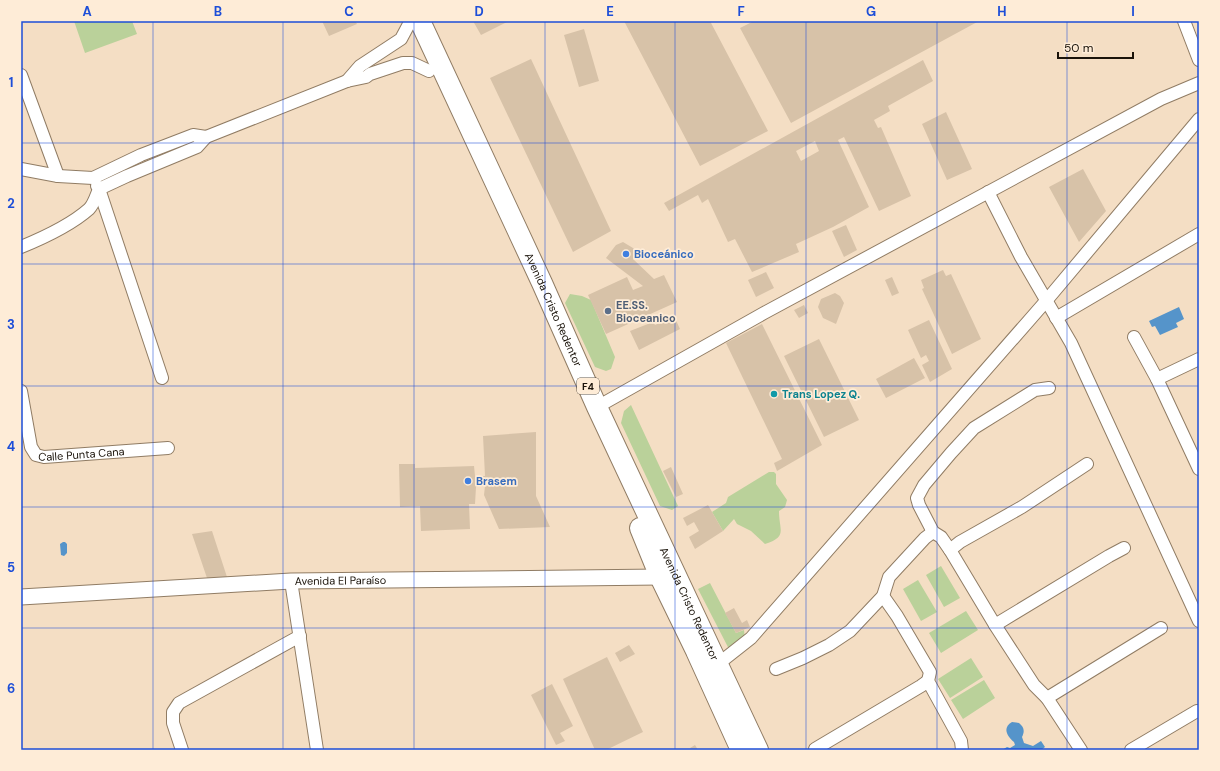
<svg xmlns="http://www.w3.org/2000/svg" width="1220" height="771" font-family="'DM Sans',sans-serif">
<rect width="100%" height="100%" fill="#f4dec4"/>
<!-- green -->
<path fill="#bad19a" d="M74,21H132L137,34L85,53Z
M570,294L582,296L591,300L615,357L611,369L606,371L595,367L565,303Z
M631,405L678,506L672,510L660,506L621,423L624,411Z
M769,472H774L776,474V484L787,500L785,507L779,511C779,530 788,537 765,544L751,531L737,524L734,519L723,531L712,512L726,503L728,497Z
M941,566L960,598L944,607L926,575Z
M918,580L937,612L921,621L903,589Z
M710,583L736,633L744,630L745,639L730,651L698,589Z
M966,611L978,630L941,653L929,633Z
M971,658L983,677L950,698L938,679Z
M984,680L995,698L963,719L951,700Z"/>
<!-- water -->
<path fill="#5594ca" d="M1179,307L1184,319L1176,323L1178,327L1160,335L1155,326L1152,327L1149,321Z
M63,542H65L67,544V553L64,556L61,555L60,544Z
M1012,722L1019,723C1024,727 1025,731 1022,737L1024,743L1033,746L1041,741L1045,747L1041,750H1002L1007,747L1010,748L1015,745L1014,742C1007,736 1002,728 1012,722Z"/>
<!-- building -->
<path fill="#d7c2a8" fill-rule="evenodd" d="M322,21H355L357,24L329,36Z
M473,21H509L481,35Z
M624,21H710L768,131L700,166Z
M754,21H979L791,123L740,28Z
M584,29L599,81L579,87L564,35Z
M531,59L611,231L573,252L490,78Z
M923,60L933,81L888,106L890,111L874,120L878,128L881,127L911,196L879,211L844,137L838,140L869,207L833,227L796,244L799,252L752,272L735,239L728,242L708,199L702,203L698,195L669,211L664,203ZM815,141L819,151L801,161L796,151Z
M946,112L972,169L947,180L922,124Z
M1083,169L1106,211L1079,242L1049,187Z
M846,225L857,250L844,257L832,231Z
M623,242L638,251L633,259L654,279L664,275L677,302L606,334L588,295L627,277L633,290L643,286L606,258L616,245Z
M943,270L946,276L951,274L981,339L952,354L922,289L924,288L921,280Z
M766,272L774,288L756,297L748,280Z
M892,277L899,293L892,296L885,280Z
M835,293L840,296L844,303L836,324L823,318L818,307L821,299Z
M804,305L808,313L799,318L794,310Z
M674,316L680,329L639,350L630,331L653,322L655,325Z
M929,320L952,369L930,382L922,365L929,361L926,355L921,358L908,330Z
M762,324L822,445L777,471L774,463L782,459L726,343Z
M819,339L859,420L824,437L784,356Z
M914,358L925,378L886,398L876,379Z
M536,432V496L550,527L499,529L484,495L485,486L476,487L475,504H469L470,529L421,531L420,506L400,507L399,464H415V468L474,466L475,476H485L483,436Z
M671,467L683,494L676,497L663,471Z
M708,505L723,531L695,549L689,537L699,531L694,522L687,526L683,518Z
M212,531L227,577L207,578L192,534Z
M734,608L742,623L747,620L750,627L736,633L725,613Z
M629,645L635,654L620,662L615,653Z
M607,657L643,732L606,750H595L563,679Z
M552,684L573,726L560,733L565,741L556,745L531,695Z
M695,745L698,750H691L690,748Z"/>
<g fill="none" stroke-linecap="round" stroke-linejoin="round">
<defs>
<g id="minor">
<path d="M1184,21L1199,60"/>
<path d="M21,75L58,176"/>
<path d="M347,81L360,66L401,39L409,24"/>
<path d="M21,169L58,176L93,178L141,155L193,135L206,137"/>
<path d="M988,192L1021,257L1071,343L1199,621"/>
<path d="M21,247C43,238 71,225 89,209C94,204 96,196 99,189L97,186"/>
<path d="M1056,318L1199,234"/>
<path d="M1134,337L1157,379"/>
<path d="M1199,359L1157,379L1199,469"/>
<path d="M162,378L99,189L127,176L197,147L206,137L347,81L366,77L370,74L403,63H412L429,71"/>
<path d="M1049,388L1035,390L974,428L951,453L924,485L917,498L919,505L933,532L941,537L950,550L995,625L1034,685L1047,698L1081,750"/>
<path id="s1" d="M21,391L31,447L36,455L44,457L168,448"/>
<path d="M597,407L764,313L1161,99L1199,83"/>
<path d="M950,550L960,542L1022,507L1087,464"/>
<path d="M291,581L317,750"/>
<path d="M883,596L897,616L930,672L928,681L961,741L962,750"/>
<path d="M995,625L1109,556L1124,548"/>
<path d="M718,664L751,638L1046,301L1199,119"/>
<path d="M776,669L803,658L829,645L850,631L883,596L889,577L925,538L933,532"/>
<path d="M1047,698L1161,628"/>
<path d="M815,749L921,686L928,681"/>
<path d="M182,750L173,723V712L179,703L300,636"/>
<path d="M1131,750L1197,711"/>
</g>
<g id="tertiary">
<path id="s2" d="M21,597L291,581L660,577"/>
</g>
<g id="trunk">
<path id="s3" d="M420,21L542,283L597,407L758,750"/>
<path d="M640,528L660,577L696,651L741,750"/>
</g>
</defs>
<!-- minor casing -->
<use href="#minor" stroke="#907c64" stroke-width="14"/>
<!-- tertiary casing -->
<use href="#tertiary" stroke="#907c64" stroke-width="17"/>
<!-- trunk casing -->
<use href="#trunk" stroke="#907c64" stroke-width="22"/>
<!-- minor -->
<use href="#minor" stroke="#fff" stroke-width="12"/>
<!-- tertiary -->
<use href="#tertiary" stroke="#fff" stroke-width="15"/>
<!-- trunk -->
<use href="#trunk" stroke="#fff" stroke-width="20"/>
</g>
<!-- grid -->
<path fill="none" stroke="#1d4ed8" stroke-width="1" stroke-opacity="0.55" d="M153,21V750M283,21V750M414,21V750M545,21V750M675,21V750M806,21V750M937,21V750M1067,21V750M21,143H1199M21,264H1199M21,386H1199M21,507H1199M21,628H1199"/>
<!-- markers -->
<g fill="#3f7fe0" stroke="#feecd7" stroke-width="1.5">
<circle cx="626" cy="254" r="4"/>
<circle cx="468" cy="481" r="4"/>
</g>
<circle fill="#5c6f8a" stroke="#feecd7" stroke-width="1.5" cx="608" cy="311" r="4"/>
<circle fill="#0f9aa8" stroke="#feecd7" stroke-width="1.5" cx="774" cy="394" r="4"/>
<g text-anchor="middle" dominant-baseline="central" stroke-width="3.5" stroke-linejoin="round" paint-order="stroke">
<!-- shield labels -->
<rect fill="#feecd7" stroke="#5e5448" stroke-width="1" x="577" y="378" width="22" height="16" rx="3"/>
<g font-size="10" font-weight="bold" fill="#1a130a">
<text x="588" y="386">F4</text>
</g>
<!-- shop labels -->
<g font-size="11" font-weight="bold" fill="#366cbe" stroke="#feecd7" text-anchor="start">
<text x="634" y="254">Bioceánico</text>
<text x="476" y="481">Brasem</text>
</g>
<!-- service labels -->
<g font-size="11" font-weight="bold" fill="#4e5e75" stroke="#feecd7" text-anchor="start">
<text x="616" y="305">EE.SS.<tspan x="616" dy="13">Bioceanico</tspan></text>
</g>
<!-- street labels -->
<g font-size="11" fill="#1a130a" stroke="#feecd7">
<text stroke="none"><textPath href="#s3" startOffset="318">Avenida Cristo Redentor</textPath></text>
<text stroke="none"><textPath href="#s1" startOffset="112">Calle Punta Cana</textPath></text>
<text stroke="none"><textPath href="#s2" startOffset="320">Avenida El Paraíso</textPath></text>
<text stroke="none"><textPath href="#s3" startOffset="642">Avenida Cristo Redentor</textPath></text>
</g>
<!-- culture labels -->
<g font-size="11" font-weight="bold" fill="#0d838f" stroke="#feecd7" text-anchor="start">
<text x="782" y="394">Trans Lopez Q.</text>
</g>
</g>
<!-- border -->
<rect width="1220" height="771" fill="none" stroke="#feecd7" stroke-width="44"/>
<!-- scale -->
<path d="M1058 52v6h75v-6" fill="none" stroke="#1a130a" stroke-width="2"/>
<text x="1064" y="52" font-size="12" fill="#1a130a" stroke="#feecd7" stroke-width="3" paint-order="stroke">50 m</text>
<rect x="22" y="22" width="1176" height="727" fill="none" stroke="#1d4ed8" stroke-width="1.5"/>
<g font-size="13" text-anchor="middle" font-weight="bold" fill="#1d4ed8">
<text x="87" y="16">A</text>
<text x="218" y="16">B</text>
<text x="349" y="16">C</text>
<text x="479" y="16">D</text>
<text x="610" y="16">E</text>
<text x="741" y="16">F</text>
<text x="871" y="16">G</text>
<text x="1002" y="16">H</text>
<text x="1133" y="16">I</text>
<text x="11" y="87">1</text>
<text x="11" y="208">2</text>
<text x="11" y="329">3</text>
<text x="11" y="451">4</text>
<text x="11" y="572">5</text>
<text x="11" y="693">6</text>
</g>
</svg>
